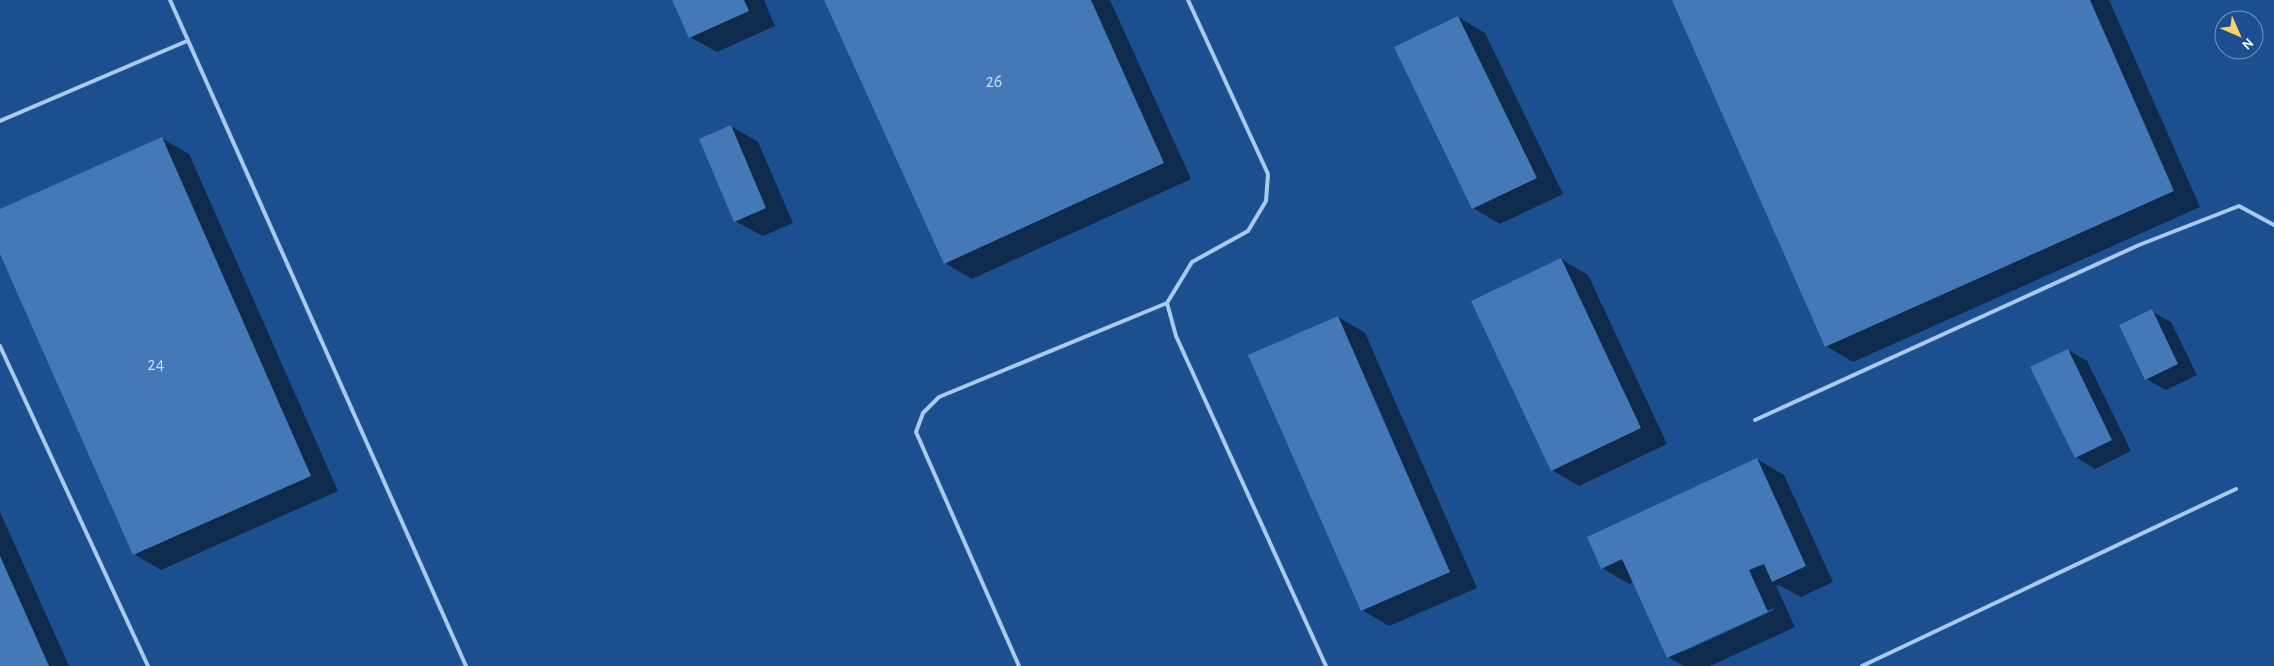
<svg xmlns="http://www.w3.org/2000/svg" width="2274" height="666" font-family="'Alegreya Sans',sans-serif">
<rect width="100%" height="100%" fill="#1b4f8f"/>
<!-- shadow -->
<path fill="#0007" fill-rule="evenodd" d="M674,0H764L775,26L717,52L690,37Z
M825,0H1110L1191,179L972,279L945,263Z
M1673,0H2109L2200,207L1853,362L1826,346Z
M1458,17L1485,33L1563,194L1500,224L1473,208L1395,48Z
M731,126L758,142L793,223L763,236L735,221Z
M161,138L189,154L338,491L161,570L134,554L0,251V210Z
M1561,259L1588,275L1667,444L1579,486L1552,470Z
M2151,311L2171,322L2197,375L2166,390L2146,379Z
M1338,317L1365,333L1477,588L1389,626L1362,610Z
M2068,350L2087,361L2131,451L2095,469L2076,457Z
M1757,459L1784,475L1833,582L1801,597L1779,585L1776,586L1795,627L1710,666H1684L1668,657L1634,582L1629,584L1602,568ZM1773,608L1774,610L1683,652V649Z
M0,512L69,666H0Z"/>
<!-- building -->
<path fill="#4478b7" d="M672,0H744L749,11L689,38Z
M824,0H1091L1164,163L944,264Z
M1672,0H2090L2174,191L1825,347Z
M1458,16L1537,178L1472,209L1394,47Z
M731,125L766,208L734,222L699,139Z
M162,137L311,476L133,555L0,254V209Z
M1561,258L1641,428L1551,471L1471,301Z
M2152,309L2178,364L2145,380L2119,325Z
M1338,316L1450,572L1361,611L1248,355Z
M2068,349L2112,440L2075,458L2030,367Z
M1757,458L1806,566L1772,582L1764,564L1749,570L1768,612L1667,658L1622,559L1601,569L1587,537Z
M0,556L49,666H0Z"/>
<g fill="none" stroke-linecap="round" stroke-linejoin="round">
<!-- service -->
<path stroke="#a9c9ee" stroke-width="4" d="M170,0L466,666
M0,121L187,41
M1167,303L1176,336L1326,666
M0,346L148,666
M1755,420L2139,245L2239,206L2274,225
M1019,666L916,432L923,413L939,397L1167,303L1192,262L1248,231L1266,201L1268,174L1188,0
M1862,666L2236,489"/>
</g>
<g text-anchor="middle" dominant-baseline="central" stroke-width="4" stroke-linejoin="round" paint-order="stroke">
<!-- number labels -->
<g font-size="18" fill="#d0dded">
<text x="994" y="82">26</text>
<text x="156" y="365">24</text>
</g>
</g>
<!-- north arrow -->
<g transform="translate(2239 35) rotate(135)"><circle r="24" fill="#1b4f8f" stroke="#7695bc"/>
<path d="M0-4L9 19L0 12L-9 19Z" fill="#ffd166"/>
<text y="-8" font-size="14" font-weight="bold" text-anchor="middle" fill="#ffffff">N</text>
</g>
</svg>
